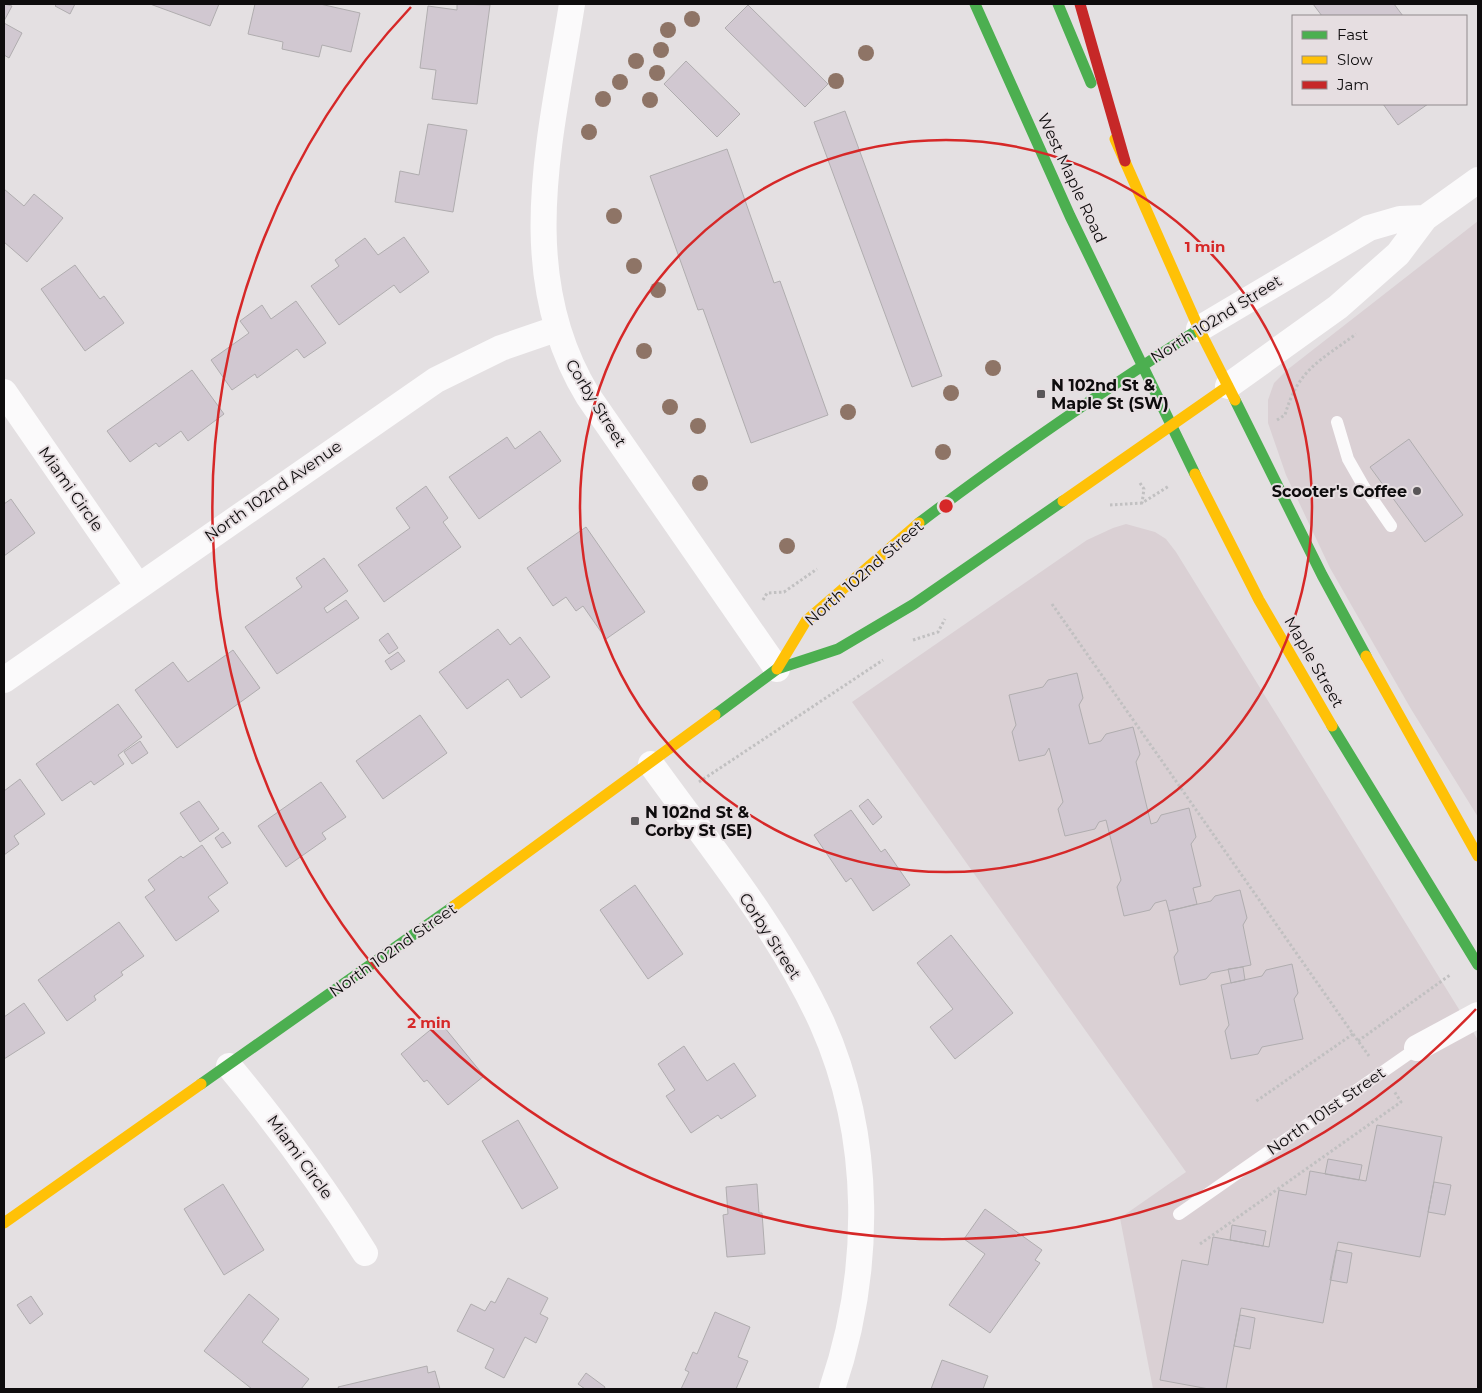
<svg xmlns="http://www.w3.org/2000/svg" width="1482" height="1393" font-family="Montserrat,sans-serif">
<rect width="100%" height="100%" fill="#e4e0e2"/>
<!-- built -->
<path fill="#dad0d4" d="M1478,221V817L1411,709L1330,568L1286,475L1268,423V400L1274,383L1287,370Z
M1126,524L1155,532L1166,539L1176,552L1478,1040V1389H1153L1120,1218L1186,1172L852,702L1087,540L1113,528Z"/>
<!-- building -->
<path fill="#d1c8d1" stroke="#b0adaf" d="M4,4L12,6L4,21Z
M57,4H75L70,14L55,6Z
M150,4H219L210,26Z
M255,4H320L360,13L351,52L322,45L319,57L282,49L283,42L248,34Z
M457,4L490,5L477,104L432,99L436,70L420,68L428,6L457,10Z
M1313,4H1394L1403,16H1322Z
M748,5L828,84L805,107L725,28Z
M4,23L22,33L9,58L4,55Z
M686,61L740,114L717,137L664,84Z
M1383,104H1428L1398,125Z
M845,111L942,376L912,387L814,122Z
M428,124L467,130L453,212L395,202L400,171L419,175Z
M727,149L774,283L780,281L828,415L751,443L703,309L698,310L650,176Z
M4,189L24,206L34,194L63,218L27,262L4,242Z
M404,237L429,272L400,293L394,285L339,325L311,286L339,266L335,260L365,238L378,255Z
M75,265L100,299L104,296L124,323L85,351L41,289Z
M296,301L326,343L304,358L297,349L257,378L255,374L232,390L211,360L249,333L240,321L262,305L271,319Z
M192,370L224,414L188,441L181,431L159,447L156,443L130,462L107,431Z
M540,431L561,461L479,519L449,477L507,437L515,449Z
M1409,439L1463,515L1425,542L1370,467Z
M426,486L448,518L443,522L461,547L384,602L358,565L410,528L396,508Z
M11,499L35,533L4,556V504Z
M586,527L645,612L606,639L583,606L576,611L566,597L553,606L527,568Z
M324,558L348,591L324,608L327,613L346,600L359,618L277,674L245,627L302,587L296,578Z
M498,629L510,645L520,637L550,677L521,698L508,679L467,709L439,672Z
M388,633L398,648L389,654L379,640Z
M233,650L260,688L177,748L135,690L173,662L188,682Z
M398,652L405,661L391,670L385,661Z
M1077,673L1083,698L1079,705L1089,744L1101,741L1106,734L1133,727L1140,754L1136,762L1151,824L1157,822L1161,815L1189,808L1196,837L1191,844L1201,886L1193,888L1197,904L1169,911L1166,900L1155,903L1150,910L1124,916L1117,887L1121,880L1106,820L1099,822L1095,829L1065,836L1058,809L1063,802L1049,748L1045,755L1019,761L1012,732L1016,725L1009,695L1043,687L1048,680Z
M118,704L142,737L118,755L124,764L94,785L91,781L62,801L36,764Z
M420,715L447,753L383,799L356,761Z
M140,741L148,753L132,764L124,752Z
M20,779L45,814L14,836L19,844L4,855V791Z
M321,782L346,817L322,833L326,839L286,867L258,826Z
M868,799L882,817L873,825L859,806Z
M199,801L219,829L200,842L180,813Z
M851,810L881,852L885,849L910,885L873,911L851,878L846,882L814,835Z
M223,832L231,843L222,848L215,838Z
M202,845L228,883L208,897L219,911L176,941L145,897L155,890L148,880L181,856L183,858Z
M635,885L683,954L648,979L600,910Z
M1240,890L1247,918L1243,925L1251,965L1211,973L1206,979L1180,985L1174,957L1178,951L1169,911L1211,901L1215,896Z
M119,922L144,956L121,972L123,975L94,996L96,1000L67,1021L38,980Z
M951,935L1013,1013L955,1059L930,1027L953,1009L917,963Z
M1292,964L1298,993L1294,999L1303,1039L1262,1047L1258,1054L1231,1059L1225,1031L1229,1025L1221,985L1262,976L1266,970Z
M1243,967L1245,980L1231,983L1228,969Z
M24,1003L45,1033L4,1059V1017Z
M440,1022L484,1076L448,1105L427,1080L424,1082L401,1054Z
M684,1046L707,1081L734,1063L756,1096L721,1119L718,1115L691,1133L666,1096L675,1090L658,1064Z
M518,1120L558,1188L522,1209L482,1141Z
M1377,1125L1442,1137L1420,1257L1338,1242L1323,1323L1241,1308L1226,1389H1209L1160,1380L1182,1260L1208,1265L1213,1237L1269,1247L1279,1190L1306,1195L1310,1171L1366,1181Z
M1328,1159L1362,1165L1359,1180L1325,1174Z
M1434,1182L1451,1185L1445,1215L1428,1212Z
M223,1184L264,1250L224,1275L184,1209Z
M757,1184L759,1213H762L765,1254L727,1257L723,1215L728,1214L726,1187Z
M985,1209L1042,1250L1035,1260L1040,1263L990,1333L949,1305L985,1254L964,1239Z
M1232,1225L1266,1231L1263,1246L1230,1240Z
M1336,1250L1352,1253L1347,1283L1330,1280Z
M508,1278L548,1298L540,1314L548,1318L536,1343L525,1337L504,1378L485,1368L494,1349L457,1331L471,1304L485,1311L491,1301L495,1303Z
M249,1294L279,1319L262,1342L309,1379L301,1389H252L204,1351Z
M31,1296L43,1314L30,1324L17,1305Z
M715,1312L750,1327L738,1357L748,1361L736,1389H681L689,1372L685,1370L693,1352L697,1354Z
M1240,1315L1255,1318L1250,1349L1234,1346Z
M942,1360L988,1376L983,1389H931Z
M427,1366L428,1373L435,1371L440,1389H339L338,1387Z
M586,1373L605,1387L604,1389H585L578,1384Z"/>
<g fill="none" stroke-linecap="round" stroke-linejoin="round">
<!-- path -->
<path stroke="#c1c0c1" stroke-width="3" stroke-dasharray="2.5 2.5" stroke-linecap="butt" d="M1277,420L1285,415C1298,369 1320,361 1356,334
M1140,483L1144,489L1142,503
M1110,505L1142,503L1169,486
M763,600L767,593L784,592L817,569
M1052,604L1353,1034L1255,1102
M913,640L938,632L945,619
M699,782L883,660
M1353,1034L1369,1056
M1358,1041L1450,975
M1200,1244L1401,1102L1394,1091"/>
<!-- lane -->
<path stroke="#fbfafb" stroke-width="12" d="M1337,422L1348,459L1364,487L1391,526
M1179,1214L1417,1048"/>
<!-- street -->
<path stroke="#fbfafb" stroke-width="26" d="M572,4C551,137 513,273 588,396L777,669
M1199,329L1369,228L1400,219L1425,218
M1228,386L1338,307L1398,254L1425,218L1478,180
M4,392L138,586
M4,680L436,380L501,348L556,329
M651,764C710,846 780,931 822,1023C873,1137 872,1272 832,1389
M1417,1048L1478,1015
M229,1066C278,1125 324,1187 365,1253"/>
<!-- fast -->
<path stroke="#4caf50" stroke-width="11" d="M975,4L1070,216L1195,474
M1058,4L1091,83
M1235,400L1322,575L1366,656
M919,523C1010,454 1103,391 1199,329
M715,715L777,669L838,649L914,604L1063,501
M1332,726L1478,965
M201,1084L454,906"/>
<!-- slow -->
<path stroke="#ffc107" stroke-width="11" d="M1115,139L1199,329L1235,400
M1195,474L1259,600L1332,726
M1063,501L1228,386
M1366,656L1478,856
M777,669L806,621L919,523
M454,906L715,715
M4,1223L201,1084"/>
<!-- jam -->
<path stroke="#c62828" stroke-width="11" d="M1080,4L1125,161"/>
</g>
<!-- trees -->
<g fill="#8e7466">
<circle cx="692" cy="19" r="8"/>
<circle cx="668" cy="30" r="8"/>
<circle cx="661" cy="50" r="8"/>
<circle cx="866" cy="53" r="8"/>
<circle cx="636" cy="61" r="8"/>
<circle cx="657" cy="73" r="8"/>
<circle cx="836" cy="81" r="8"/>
<circle cx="620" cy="82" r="8"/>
<circle cx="603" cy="99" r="8"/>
<circle cx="650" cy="100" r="8"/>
<circle cx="589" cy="132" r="8"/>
<circle cx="614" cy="216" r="8"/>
<circle cx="634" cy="266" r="8"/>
<circle cx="658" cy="290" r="8"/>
<circle cx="644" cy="351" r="8"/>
<circle cx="993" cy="368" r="8"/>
<circle cx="951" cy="393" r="8"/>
<circle cx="670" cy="407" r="8"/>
<circle cx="848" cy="412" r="8"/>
<circle cx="698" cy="426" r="8"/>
<circle cx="943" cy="452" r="8"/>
<circle cx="700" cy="483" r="8"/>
<circle cx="787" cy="546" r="8"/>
</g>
<!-- distance rings -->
<g fill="none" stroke="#d62828" stroke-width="2.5">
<circle cx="946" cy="506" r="366"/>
<path d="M1476 1009A731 731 0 0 1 411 7"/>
</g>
<!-- markers -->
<g fill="#595658" stroke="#e6dee1" stroke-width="2">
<rect x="1036" y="389" width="10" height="10" rx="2.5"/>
<circle cx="1417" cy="491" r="5"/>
<rect x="630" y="816" width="10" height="10" rx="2.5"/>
</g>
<g text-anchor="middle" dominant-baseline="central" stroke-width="4" stroke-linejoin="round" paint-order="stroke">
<!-- street labels -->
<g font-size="16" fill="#0e0c0d" stroke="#e6dee1">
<text transform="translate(1072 178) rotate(65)">West Maple Road</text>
<text transform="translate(1216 319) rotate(-32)">North 102nd Street</text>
<text transform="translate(596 403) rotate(58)">Corby Street</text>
<text transform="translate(71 489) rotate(55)">Miami Circle</text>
<text transform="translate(273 491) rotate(-35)">North 102nd Avenue</text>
<text transform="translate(864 573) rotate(-41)">North 102nd Street</text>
<text transform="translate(1314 662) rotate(60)">Maple Street</text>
<text transform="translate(770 936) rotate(57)">Corby Street</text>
<text transform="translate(393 950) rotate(-35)">North 102nd Street</text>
<text transform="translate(1326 1111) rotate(-35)">North 101st Street</text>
<text transform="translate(300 1157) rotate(54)">Miami Circle</text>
</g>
<!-- poi labels -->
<g font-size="16" font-weight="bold" fill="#0e0c0d" stroke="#e6dee1" text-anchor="start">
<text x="1051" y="385">N 102nd St &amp;<tspan x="1051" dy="18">Maple St (SW)</tspan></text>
<text x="1407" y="491" text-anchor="end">Scooter's Coffee</text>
<text x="645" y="812">N 102nd St &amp;<tspan x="645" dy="18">Corby St (SE)</tspan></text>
</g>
</g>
<circle cx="946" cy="506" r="8" fill="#d62828" stroke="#e6dee1" stroke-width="2.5"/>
<g font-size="15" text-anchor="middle" font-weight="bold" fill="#d62828" stroke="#e6dee1" stroke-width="4" stroke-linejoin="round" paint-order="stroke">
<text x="1205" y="252">1 min</text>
<text x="429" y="1028">2 min</text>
</g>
<!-- border -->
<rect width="1482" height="1393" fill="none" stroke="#0e0c0d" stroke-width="10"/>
<!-- legend -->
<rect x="1292" y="15" width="175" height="90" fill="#e6dee1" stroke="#908a8c"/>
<rect x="1302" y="31" width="25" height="8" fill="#4caf50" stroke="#908a8c"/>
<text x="1337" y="40" font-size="15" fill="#0e0c0d">Fast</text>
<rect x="1302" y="56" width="25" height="8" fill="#ffc107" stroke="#908a8c"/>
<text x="1337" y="65" font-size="15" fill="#0e0c0d">Slow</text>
<rect x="1302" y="81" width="25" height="8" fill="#c62828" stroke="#908a8c"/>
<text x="1337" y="90" font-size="15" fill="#0e0c0d">Jam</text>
</svg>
